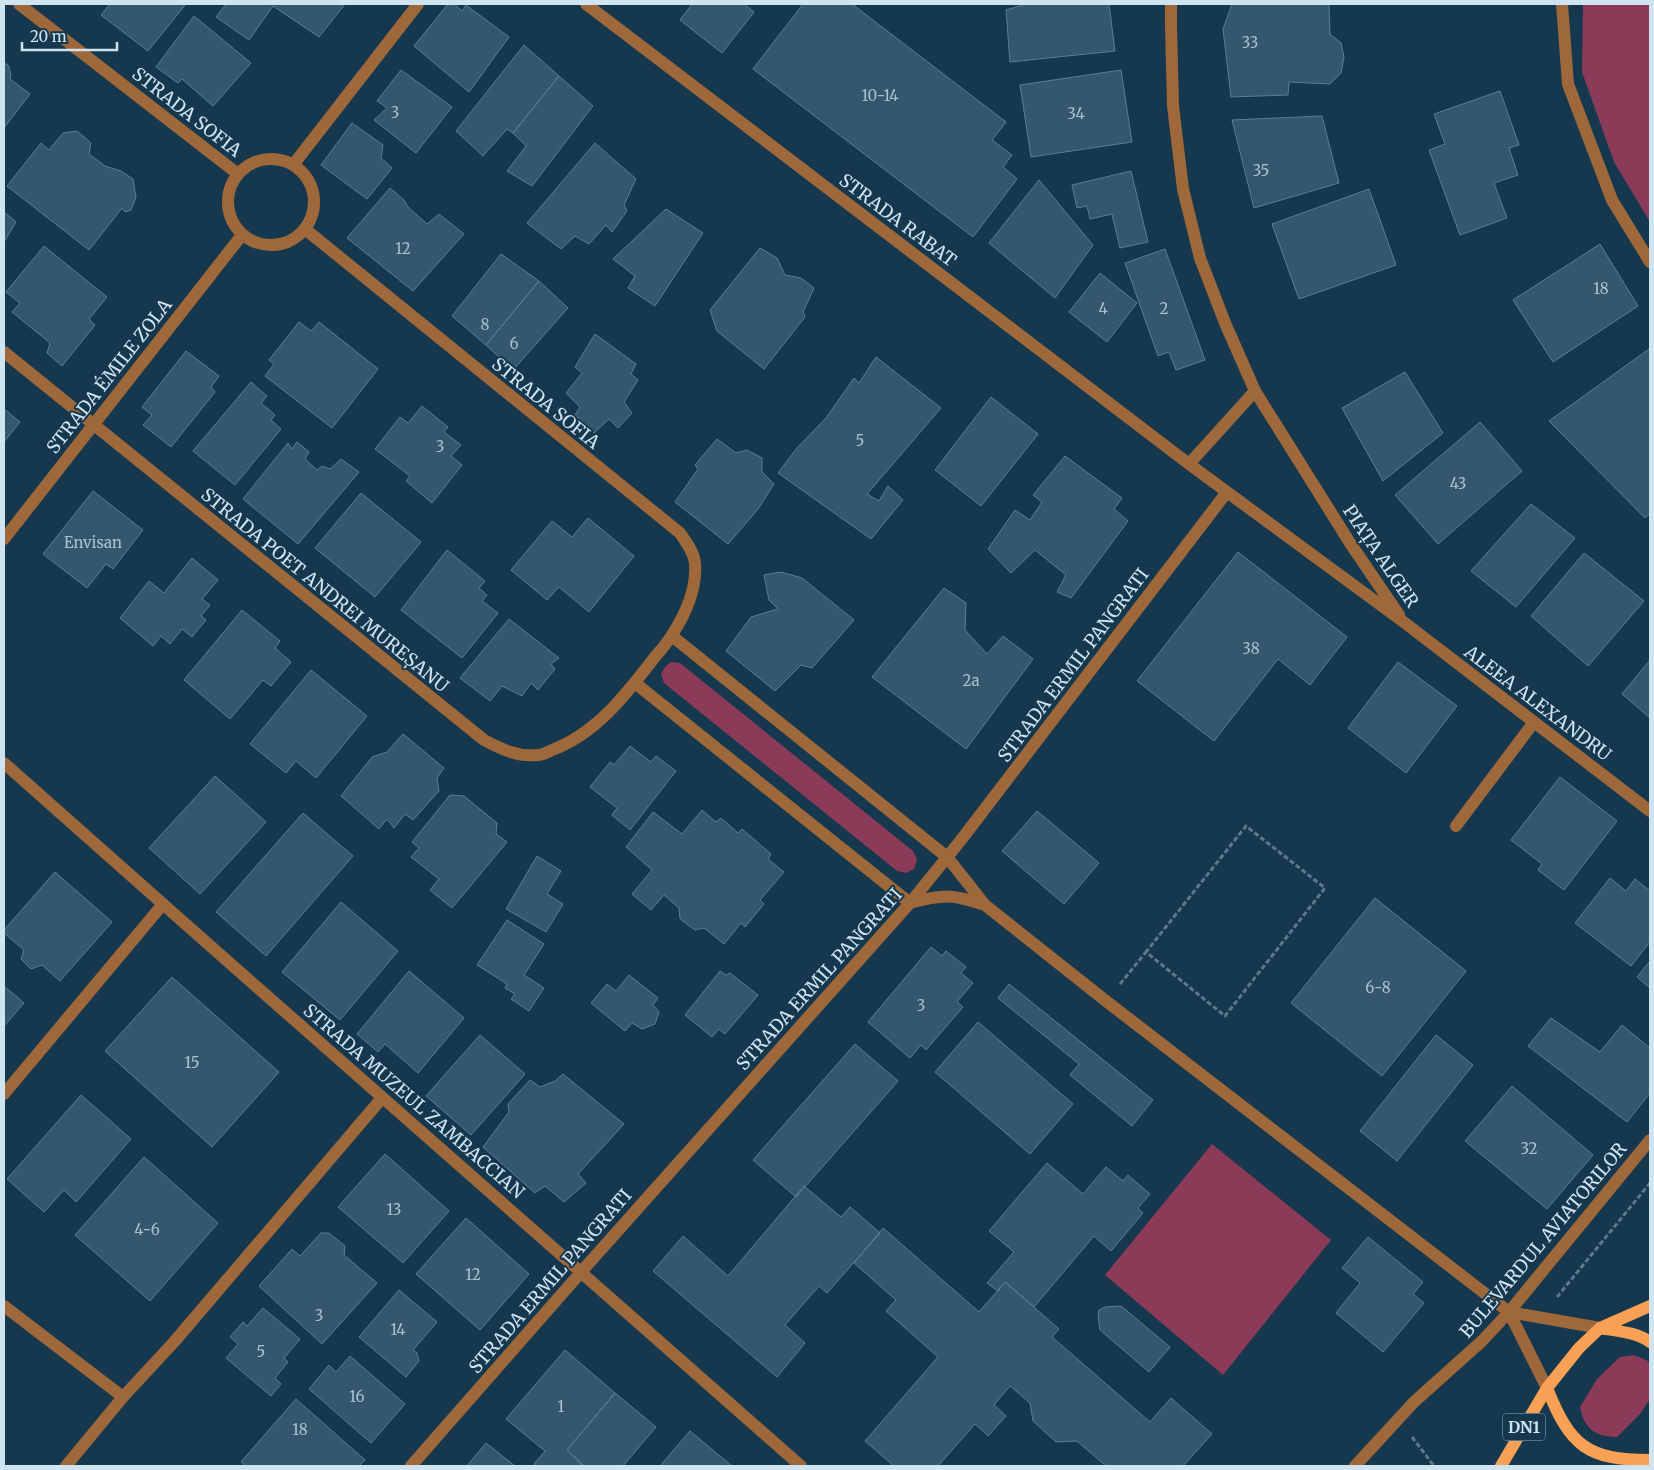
<svg xmlns="http://www.w3.org/2000/svg" width="1654" height="1470" font-family="Merriweather,serif">
<rect width="100%" height="100%" fill="#15384e"/>
<!-- green -->
<path fill="#8b3a58" d="M1583,4H1650V222L1614,162L1582,72Z
M671,662L680,663L913,851L917,859L914,869L906,873L897,871L664,683L661,674L665,667Z
M1212,1144L1331,1240L1223,1375L1105,1275Z
M1634,1355L1648,1361L1650,1365V1399L1640,1414L1617,1437C1596,1437 1584,1429 1580,1407L1597,1379L1620,1357Z"/>
<!-- building -->
<path fill="#34576e" stroke="#5b7e97" d="M110,4H186L148,51L101,15Z
M226,4H345L319,37L273,6L249,40L216,17Z
M448,4H454L462,11L466,5L509,37L469,92L414,46Z
M692,4H744L754,12L722,53L680,20Z
M803,4H852L1006,122L992,140L1012,155L1003,167L1017,179L973,237L753,69Z
M1026,4H1109L1115,51L1010,62L1006,10Z
M1232,4H1329L1330,34L1341,43L1344,57L1341,73L1330,84L1289,82L1288,95L1231,97L1223,29Z
M194,16L251,63L213,106L182,79L178,83L156,67Z
M524,45L559,76L513,133L507,129L483,156L456,131Z
M4,63L8,65L11,74L10,79L30,94L4,128Z
M401,70L452,107L416,153L374,120L387,108L377,101Z
M1121,70L1132,142L1031,157L1020,85Z
M559,76L593,106L532,186L507,171L526,146L513,133Z
M1500,91L1519,145L1509,148L1518,175L1494,183L1507,218L1460,235L1429,150L1445,144L1434,114Z
M1322,116L1339,183L1254,208L1232,120Z
M352,123L383,145L381,158L392,168L367,199L321,165Z
M77,131L91,143L89,154L105,166L121,171L133,179L136,197L131,210L125,212L122,208L89,250L7,186L41,143L49,150L63,133Z
M595,143L636,179L624,205L627,211L612,232L606,225L589,244L575,236L561,249L527,223Z
M1131,171L1148,242L1120,248L1112,214L1090,219L1087,206L1077,208L1072,185Z
M1039,180L1093,245L1055,298L989,243Z
M390,188L404,200L408,207L427,224L439,214L464,234L413,291L347,238Z
M1369,189L1396,265L1299,299L1272,224Z
M666,209L703,233L655,306L628,288L635,276L613,259Z
M4,212L16,222L4,242Z
M1600,244L1638,306L1553,362L1513,300Z
M44,246L107,297L89,319L95,325L62,366L47,353L50,343L12,312L20,303L6,292Z
M760,248L777,258L785,275L801,278L814,288L803,312L805,317L764,369L717,331L710,310Z
M1165,249L1205,360L1176,370L1169,352L1158,356L1125,263Z
M501,254L539,281L486,345L452,316Z
M1100,273L1137,303L1107,342L1069,312Z
M539,281L568,308L513,370L486,345Z
M299,322L311,331L319,322L378,369L332,428L265,376L274,364L269,360Z
M595,334L636,364L631,374L638,380L624,402L632,413L618,428L609,419L594,433L575,415L580,407L566,393L582,373L575,367Z
M1649,349L1650,350V513L1645,518L1549,421Z
M186,351L219,376L211,387L215,392L171,447L143,425L152,415L142,407Z
M876,357L941,408L867,494L879,501L888,486L903,500L871,539L778,473L797,448L826,418L854,378L859,383Z
M1405,372L1443,433L1383,481L1342,408Z
M251,382L267,396L261,403L275,415L271,420L281,429L235,485L193,451Z
M991,397L1038,434L981,506L935,470Z
M422,406L448,427L444,432L461,445L451,456L462,465L432,503L406,481L410,476L375,449L400,417L408,423Z
M4,409L20,422L4,442Z
M1480,422L1522,471L1438,544L1395,495Z
M717,439L736,453L747,450L762,458V472L774,484L758,509L728,544L675,502L698,469L695,465Z
M297,442L309,452L305,459L317,470L322,466L330,469L341,459L359,472L298,544L243,499L288,443L292,449Z
M1065,456L1122,498L1114,509L1128,521L1071,598L1057,592L1066,575L1035,550L1011,573L988,549L1015,510L1030,520L1042,502L1033,495Z
M93,491L143,530L113,569L106,564L87,588L43,554Z
M361,493L421,542L375,597L315,548Z
M1531,504L1575,538L1516,607L1471,571Z
M588,518L634,556L589,612L559,587L547,600L511,570L552,521L572,537Z
M447,550L485,581L479,588L487,595L482,601L498,613L462,658L401,610Z
M1238,552L1347,637L1310,685L1278,659L1214,741L1137,681Z
M1584,553L1644,601L1588,666L1531,616Z
M192,558L218,580L202,599L210,605L201,616L206,620L192,637L182,629L170,644L161,636L153,646L120,618L149,581L164,593Z
M781,572L802,578L854,620L812,668L801,665L775,691L726,651L751,617L778,609L769,600L764,575Z
M944,588L966,603L965,630L987,654L1003,636L1033,659L966,749L872,677Z
M242,610L280,641L275,648L291,662L271,686L263,680L230,719L184,680Z
M509,619L559,658L551,664L555,669L538,690L531,683L522,696L502,686L490,701L460,678Z
M1650,660V718L1622,694Z
M1398,662L1457,706L1406,773L1348,728Z
M311,670L367,716L316,778L296,761L286,773L250,744Z
M403,734L444,768L437,778L439,791L413,820L405,814L394,828L387,819L379,829L341,796L372,757L387,752Z
M630,746L651,762L656,756L676,771L630,830L612,815L617,808L590,787L610,762L614,765Z
M215,776L266,822L200,894L149,848Z
M1560,777L1617,821L1564,890L1538,870L1542,864L1511,840Z
M450,795L464,796L497,823L496,834L507,842L452,908L430,890L439,879L411,857L419,848L412,842Z
M702,810L716,822L721,818L738,833L742,829L771,854L768,859L784,872L760,900L764,904L745,927L741,923L724,944L704,928L695,930L680,919L679,908L664,895L651,910L632,894L652,870L626,847L653,812L682,834Z
M1037,811L1099,863L1064,904L1002,851Z
M303,813L353,856L266,956L216,912Z
M537,856L561,871L547,894L563,904L546,932L506,909Z
M55,872L112,922L60,981L42,965L31,969L21,959L24,950L4,933V930Z
M1610,878L1626,891L1635,879L1650,891V942L1631,966L1575,923Z
M1375,898L1466,971L1382,1076L1291,1003Z
M341,902L398,951L340,1020L282,972Z
M507,920L544,944L524,975L544,988L529,1011L511,999L515,994L505,988L507,984L477,965Z
M931,947L942,956L946,951L966,967L961,973L973,983L957,1002L963,1007L926,1050L921,1045L910,1058L868,1022Z
M1650,961V988L1637,977Z
M409,971L464,1018L418,1073L385,1044L378,1052L357,1034Z
M720,971L726,975L730,973L758,995L725,1034L719,1029L712,1037L685,1015Z
M629,975L658,998L653,1005L659,1012L655,1024L642,1029L632,1023L625,1031L591,1003L607,984L616,991Z
M172,977L279,1072L212,1147L105,1051Z
M1009,984L1153,1100L1132,1126L1070,1075L1079,1064L998,998Z
M4,986L24,1003L4,1026Z
M1551,1018L1600,1052L1622,1025L1650,1048V1093L1627,1122L1528,1046Z
M978,1022L1073,1104L1030,1154L935,1072Z
M480,1035L525,1074L471,1135L426,1096Z
M1436,1035L1473,1065L1397,1161L1360,1131Z
M855,1044L898,1081L796,1197L753,1160Z
M563,1074L624,1124L578,1174L586,1183L564,1202L545,1186L535,1193L483,1147L509,1112L508,1104L530,1080L540,1087L555,1081Z
M1512,1086L1593,1155L1547,1209L1465,1141Z
M81,1095L131,1139L76,1202L64,1190L44,1212L7,1179Z
M385,1154L449,1211L403,1263L338,1207Z
M144,1157L218,1223L150,1301L75,1235Z
M1047,1163L1083,1194L1106,1167L1123,1181L1128,1175L1150,1194L1138,1208L1143,1213L1111,1251L1094,1236L1034,1307L1005,1282L998,1291L987,1283L1014,1252L989,1231Z
M804,1186L841,1217L850,1207L880,1233L827,1293L819,1286L785,1325L805,1343L777,1377L653,1271L683,1236L728,1276Z
M466,1218L529,1274L480,1330L416,1274Z
M883,1228L979,1312L1005,1282L1059,1329L1052,1337L1150,1422L1171,1398L1212,1434L1183,1466H1106L1077,1441L1056,1442L1033,1421L1030,1403L1010,1386L994,1405L1006,1416L988,1436L975,1424L938,1466H894L865,1441L938,1357L886,1311L896,1300L854,1263Z
M321,1233H329L345,1246L344,1255L377,1283L322,1344L259,1286L292,1249L300,1256Z
M1368,1237L1423,1282L1413,1294L1424,1303L1383,1352L1336,1313L1360,1283L1342,1268Z
M399,1290L437,1322L413,1350L417,1353L419,1361L406,1377L359,1337Z
M1121,1306L1170,1347L1149,1372L1100,1330L1098,1315L1099,1310L1105,1307Z
M263,1308L300,1339L284,1358L288,1362L275,1378L281,1384L271,1396L226,1358L238,1344L230,1337L243,1322L247,1326Z
M565,1350L615,1393L567,1450L583,1466H536L534,1464L545,1451L506,1419Z
M350,1356L405,1404L371,1443L309,1389L329,1365L336,1372Z
M615,1393L656,1427L623,1466H584L567,1450Z
M296,1399L365,1460L359,1466H246L241,1462Z
M690,1431L732,1466H660Z
M486,1443L515,1466H467Z"/>
<g fill="none" stroke-linecap="round" stroke-linejoin="round">
<!-- path -->
<path stroke="#5c798c" stroke-width="3" stroke-dasharray="5 2.5" stroke-linecap="butt" d="M1120,984L1146,952L1225,1016L1325,888L1246,826L1146,952
M1557,1297L1650,1183
M1412,1437L1434,1466"/>
<!-- minor -->
<path stroke="#9e683b" stroke-width="12" d="M19,4L238,174
M586,4L1189,464L1405,623L1650,811
M1171,4V26L1173,106L1183,189L1200,258L1225,323L1255,391L1350,543L1399,615
M1562,4L1568,84L1612,200L1650,262
M228 202a43 43 0 1 1 86 0a43 43 0 1 1-86 0Z
M293,165L418,4
M4,352L484,740C501,749 517,757 538,755C543,755 548,752 552,750C595,734 624,697 651,662C658,653 666,645 672,635C685,615 697,588 695,563C694,552 686,542 680,533L305,229
M1189,464L1255,391
M4,539L242,235
M672,636L947,857L985,905L1106,1001L1509,1312L1547,1388
M635,683L910,903
M4,763C268,999 536,1230 801,1466
M1456,826L1534,722
M910,903C943,894 952,894 985,905
M4,1094L163,904
M4,1306L123,1397
M1509,1312L1600,1328
M66,1466L123,1397L174,1342L382,1098
M411,1466L582,1271L910,903L961,840L1227,492
M1355,1466L1414,1402L1482,1341L1509,1312L1650,1140"/>
<!-- major -->
<path stroke="#f8a053" stroke-width="12" d="M1600,1328C1617,1331 1636,1332 1650,1342
M1547,1388C1570,1446 1587,1460 1650,1460
M1501,1466L1547,1388L1579,1348L1600,1328L1650,1306"/>
</g>
<g text-anchor="middle" dominant-baseline="central" stroke-width="4" stroke-linejoin="round" paint-order="stroke">
<!-- number labels -->
<g font-size="15" fill="#a9c0d0">
<text x="1250" y="42">33</text>
<text x="880" y="95">10-14</text>
<text x="395" y="112">3</text>
<text x="1076" y="113">34</text>
<text x="1261" y="170">35</text>
<text x="403" y="248">12</text>
<text x="1601" y="288">18</text>
<text x="1103" y="308">4</text>
<text x="1164" y="308">2</text>
<text x="485" y="324">8</text>
<text x="514" y="343">6</text>
<text x="860" y="440">5</text>
<text x="440" y="446">3</text>
<text x="1458" y="483">43</text>
<text x="93" y="542">Envisan</text>
<text x="1251" y="648">38</text>
<text x="971" y="680">2a</text>
<text x="1378" y="987">6-8</text>
<text x="921" y="1005">3</text>
<text x="192" y="1062">15</text>
<text x="1529" y="1148">32</text>
<text x="394" y="1209">13</text>
<text x="147" y="1229">4-6</text>
<text x="473" y="1274">12</text>
<text x="319" y="1315">3</text>
<text x="398" y="1329">14</text>
<text x="261" y="1351">5</text>
<text x="357" y="1396">16</text>
<text x="561" y="1406">1</text>
<text x="300" y="1429">18</text>
</g>
<!-- shield labels -->
<rect fill="#15384e" stroke="#98b0c0" stroke-width="1" x="1503" y="1413.5" width="42" height="27" rx="4"/>
<g font-size="16" font-weight="bold" fill="#d0e3f1">
<text x="1524" y="1427">DN1</text>
</g>
<!-- street labels -->
<g font-size="18" fill="#d0e3f1" stroke="#15384e">
<text transform="translate(187 112) rotate(38)">STRADA SOFIA</text>
<text transform="translate(898 220) rotate(37)">STRADA RABAT</text>
<text transform="translate(109 376) rotate(-52)">STRADA ÉMILE ZOLA</text>
<text transform="translate(546 403) rotate(39)">STRADA SOFIA</text>
<text transform="translate(1381 556) rotate(56)">PIAȚA ALGER</text>
<text transform="translate(325 590) rotate(39)">STRADA POET ANDREI MUREȘANU</text>
<text transform="translate(1073 665) rotate(-53)">STRADA ERMIL PANGRATI</text>
<text transform="translate(1538 703) rotate(37)">ALEEA ALEXANDRU</text>
<text transform="translate(819 979) rotate(-48)">STRADA ERMIL PANGRATI</text>
<text transform="translate(414 1101) rotate(41)">STRADA MUZEUL ZAMBACCIAN</text>
<text transform="translate(1543 1240) rotate(-50)">BULEVARDUL AVIATORILOR</text>
<text transform="translate(550 1281) rotate(-49)">STRADA ERMIL PANGRATI</text>
</g>
</g>
<!-- border -->
<rect width="1654" height="1470" fill="none" stroke="#d0e3f1" stroke-width="10"/>
<!-- scale -->
<path d="M22 42v8h95v-8" fill="none" stroke="#d0e3f1" stroke-width="2.5"/>
<text x="30" y="42" font-size="15" fill="#d0e3f1" stroke="#15384e" stroke-width="4" paint-order="stroke">20 m</text>
</svg>
